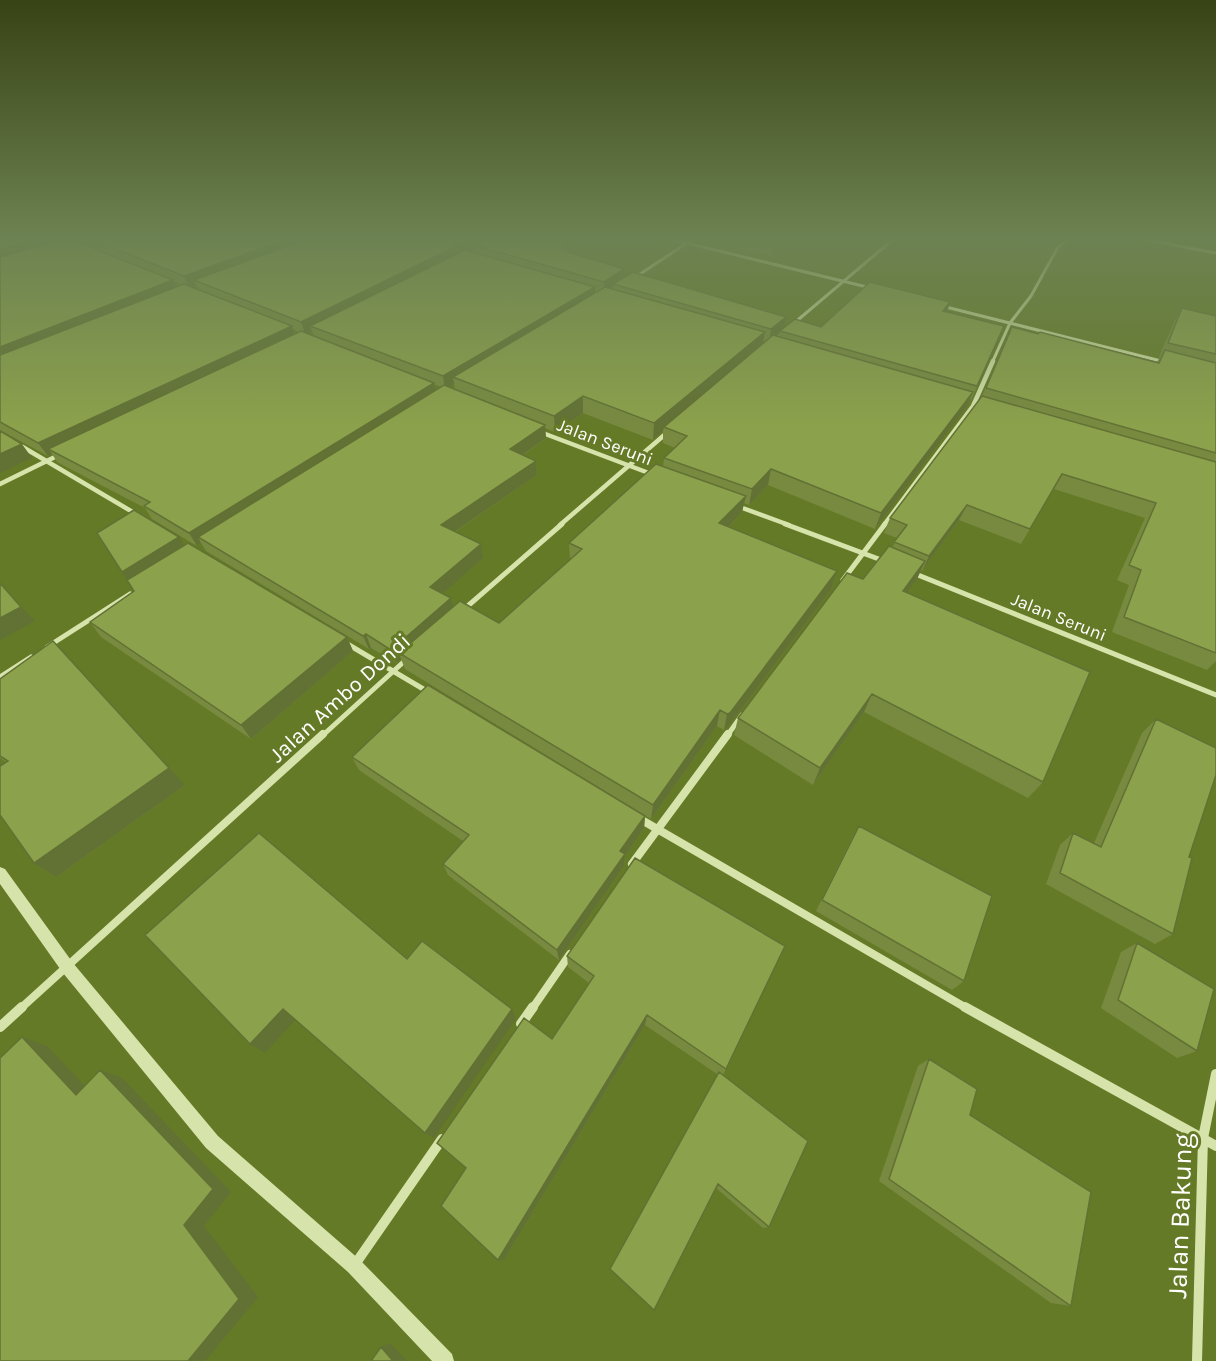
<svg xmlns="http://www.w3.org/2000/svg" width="1216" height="1361" font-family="Karla,sans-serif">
<rect width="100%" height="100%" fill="#657a27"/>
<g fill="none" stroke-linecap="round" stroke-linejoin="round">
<!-- minor-far4 -->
<path stroke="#d6e4ab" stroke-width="3" d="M662,237L871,288
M1132,237L1216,253
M634,278L696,237
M942,306L1165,362
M793,324L896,237
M992,363L1010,323L1031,296L1058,247L1072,237"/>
<!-- minor-far3 -->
<path stroke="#d6e4ab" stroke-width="4.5" d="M540,432L654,475
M21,446L136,514
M0,484L61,454
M737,506L789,525
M560,525L669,431
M884,525L973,406L993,361"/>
<!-- minor-far2 -->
<path stroke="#d6e4ab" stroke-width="5" d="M785,524L884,561
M913,573L1216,695
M843,580L885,524
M462,611L562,524
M344,642L430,693
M47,647L130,594
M0,677L31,657
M322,736L409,657
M727,736L742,715"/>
<!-- minor-far1 -->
<path stroke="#d6e4ab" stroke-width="8" d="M640,819L968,1009
M632,864L728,734
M20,1009L323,734
M532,1009L570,954"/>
<!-- minor -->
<path stroke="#d6e4ab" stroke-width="10" d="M965,1007L1216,1146
M521,1024L533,1007
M0,1027L22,1007
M356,1263L442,1139
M1197,1361L1203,1138L1216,1074"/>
<!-- tertiary -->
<path fill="#d6e4ab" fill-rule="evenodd" d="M0,867L5,869L73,963L218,1136L360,1260L452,1354L454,1361H432L348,1272L206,1148L63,973L0,884Z"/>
</g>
<!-- wall -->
<path fill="#788a40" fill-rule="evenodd" d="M0,237L59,240L65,238L61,237H569L565,251L624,278L784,328L821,327L950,302L947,312L1004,326L971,400L970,399L966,408L875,529L768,485L749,505L744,503L742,512L729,527L837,571L832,588L727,728L724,730L717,726L651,819L405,669L401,659L396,663L371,648L369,649L206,551L201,543L197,546L152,519L145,508L57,462L52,454L48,456L0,430ZM81,239L83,244L74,241ZM475,249L476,253L469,251ZM174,282L181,284L176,286ZM196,285L198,289L191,287ZM293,329L299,332L294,334ZM312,331L314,335L307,333ZM434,384L441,387L435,391ZM454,384L455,390L448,387ZM583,413L653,440L663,431V443L675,448L664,458L663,467L569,543L570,560L499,623L453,607L442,593L483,558L455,532L537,475L536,461L523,455L546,438L545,428L555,432Z
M698,237H795L772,256L699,239Z
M1182,308L1216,316V662H1215L1207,670L1112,632L1129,585L1117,580L1145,518L1054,489L1021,544L959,520L922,571L921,570L917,579L907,592L1043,782L1028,798L864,712L813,785L734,735L738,718L892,548L897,538L884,533L890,518L982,396L1012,327L1157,362L1160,357H1159L1174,322Z
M184,545L347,637L353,651L251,739L101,637L90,622L134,591L128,580Z
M0,679L185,785L56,877L34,863L6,762L0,758Z
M1156,719L1189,857L1173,934L1155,944L1046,884L1060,845L1073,833L1094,843L1142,733Z
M352,757L645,816L644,828L625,856L624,866L559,960L448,875L443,864L463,841L359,770Z
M859,826L964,981L952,990L816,911L852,838Z
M1137,943L1197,1051L1177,1058L1101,1008L1121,952Z
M567,956L726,1069L723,1075L769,1227L763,1228L716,1188L717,1074L645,1025L504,1260L552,1039L589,983L568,967Z
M929,1059L970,1115L1071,1306L1051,1303L879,1181L918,1066Z"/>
<!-- shaded-wall -->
<path fill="#627134" d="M43,237H57L61,244L0,263V249Z
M71,237H80L81,239L73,241Z
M293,237H328L194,280L196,285L189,287L184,276Z
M475,237H499L474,245L475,249L317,328L310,326L312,331L305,334L301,322Z
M566,237H569L562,262V250Z
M785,237H795L772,256L774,246Z
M624,269V280L613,284V287L604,294V282Z
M173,280L179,292L0,363V347Z
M595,287V299L453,377L454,384L445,389L443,376Z
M950,302L946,315L943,311Z
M786,317L784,329L769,342L771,329Z
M292,326L296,339L48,449L52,454L48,456L38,443Z
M765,332L762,348L664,427L663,431L653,440L654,423Z
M434,383L436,395L198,537L201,543L197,546L189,533Z
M973,392L966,408L875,529L881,513Z
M583,396V413L555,432L554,416Z
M545,425L546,438L512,462L510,449Z
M22,444L32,458L0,473V454Z
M536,461L537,475L444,539L441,525Z
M771,469L768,485L749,505L752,489Z
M746,496L742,512L717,540L719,523Z
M967,505L959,520L922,571L929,556Z
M179,537L188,552L132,587L122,572Z
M481,544L483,558L434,601L430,587Z
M925,561L917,579L895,609L903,591Z
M837,571L832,588L727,728L724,730L727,714Z
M451,598L454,612L399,653L401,659L396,663L391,650Z
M21,607L35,621L0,640V618Z
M366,634L371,648L369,649L363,636Z
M347,637L353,651L251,739L241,725Z
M872,694L864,712L813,785L820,768Z
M720,710L717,726L651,819L653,805Z
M169,768L185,785L56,877L34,863Z
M645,816L644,828L625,856L624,866L559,960L557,950L620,851Z
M283,1009L296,1019L265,1053L250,1044Z
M512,1009L516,1019L434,1138L425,1133Z
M647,1015L645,1025L504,1260H498Z
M22,1037L47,1046L100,1102L76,1095Z
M100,1070L122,1078L231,1192L204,1226L258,1297L205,1361H188L184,1225Z
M390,1343L407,1361H393L381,1347Z"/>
<!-- building -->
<path fill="#8ca14b" stroke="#627134" stroke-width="1.5" d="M0,237H43L0,249Z
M85,237H293L184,276Z
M313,237H475L301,322L194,280Z
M491,237H566L562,250L624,269L604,282L474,245Z
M732,237H785L774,246Z
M67,238L173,280L0,347V257Z
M465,250L595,287L443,376L310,326Z
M633,272L786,317L771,329L613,284Z
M870,282L950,302L943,311L1004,326L977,386L780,331L795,319L821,327Z
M184,284L292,326L38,443L0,422V355Z
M605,287L765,332L654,423L583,396L554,416L453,377Z
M1182,308L1216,316V354L1168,343Z
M1012,327L1038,334L1040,332L1159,363L1165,350L1216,363V453L986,388Z
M301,331L434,383L189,533L144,506L150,502L48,449Z
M773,335L973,392L881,513L771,469L752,489L664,458L687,436L664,427Z
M444,385L545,425L510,449L536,461L441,525L481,544L430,587L451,598L391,650L366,634L363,636L198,537Z
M982,396L1216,462V653L1124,617L1141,570L1129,565L1156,503L1062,474L1030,529L967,505L929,556L894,542L907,525L890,518Z
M0,431L22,444L0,454Z
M656,464L746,496L719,523L837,571L730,713L727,714L720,710L653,805L399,653L460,601L499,623L582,549L569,543Z
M134,510L179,537L122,572L97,533Z
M188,543L347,637L241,725L90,622L134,591L127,580Z
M889,546L925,561L903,591L1090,672L1043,782L872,694L820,768L738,718L847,573L863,579Z
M0,583L21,607L0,618Z
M53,641L169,768L34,863L0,815V766L8,761L0,756V679Z
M428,685L645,816L620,851L625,854L557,950L443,864L469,835L352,757Z
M1156,719L1216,748V775L1189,857L1192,858L1173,934L1060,873L1073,833L1101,847Z
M859,826L992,896L964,981L822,900Z
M259,833L407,959L422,941L512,1009L425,1133L283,1009L250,1044L145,935Z
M635,858L785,946L726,1069L647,1015L498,1260L441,1206L466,1168L437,1143L524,1018L552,1039L594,976L567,956Z
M1137,943L1214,989L1197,1051L1118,1000Z
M22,1037L76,1095L100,1070L213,1189L184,1225L239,1299L188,1361H0V1058Z
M929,1059L977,1089L970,1115L1091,1192L1071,1306L889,1179Z
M719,1072L808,1141L769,1227L718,1184L654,1310L610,1269Z
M381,1347L393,1361H371Z"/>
<!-- sky -->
<linearGradient id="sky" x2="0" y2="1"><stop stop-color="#384315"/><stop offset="0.56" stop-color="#6d8252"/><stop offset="1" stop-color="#6d8252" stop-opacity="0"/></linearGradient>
<rect width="1216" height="427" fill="url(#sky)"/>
<g text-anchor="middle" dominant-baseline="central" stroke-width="6" stroke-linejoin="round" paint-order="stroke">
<!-- far-street labels -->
<g font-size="18" fill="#fff" stroke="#657a27">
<text transform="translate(605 442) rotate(21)">Jalan Seruni</text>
<text transform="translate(1059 617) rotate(22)">Jalan Seruni</text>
</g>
<!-- street labels -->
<g font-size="22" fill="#fff" stroke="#657a27">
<text transform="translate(340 698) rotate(-42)">Jalan Ambo Dondi</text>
</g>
<!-- near-street labels -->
<g font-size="27" fill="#fff" stroke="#657a27">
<text transform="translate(1180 1216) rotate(-88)">Jalan Bakung</text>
</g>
</g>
</svg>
